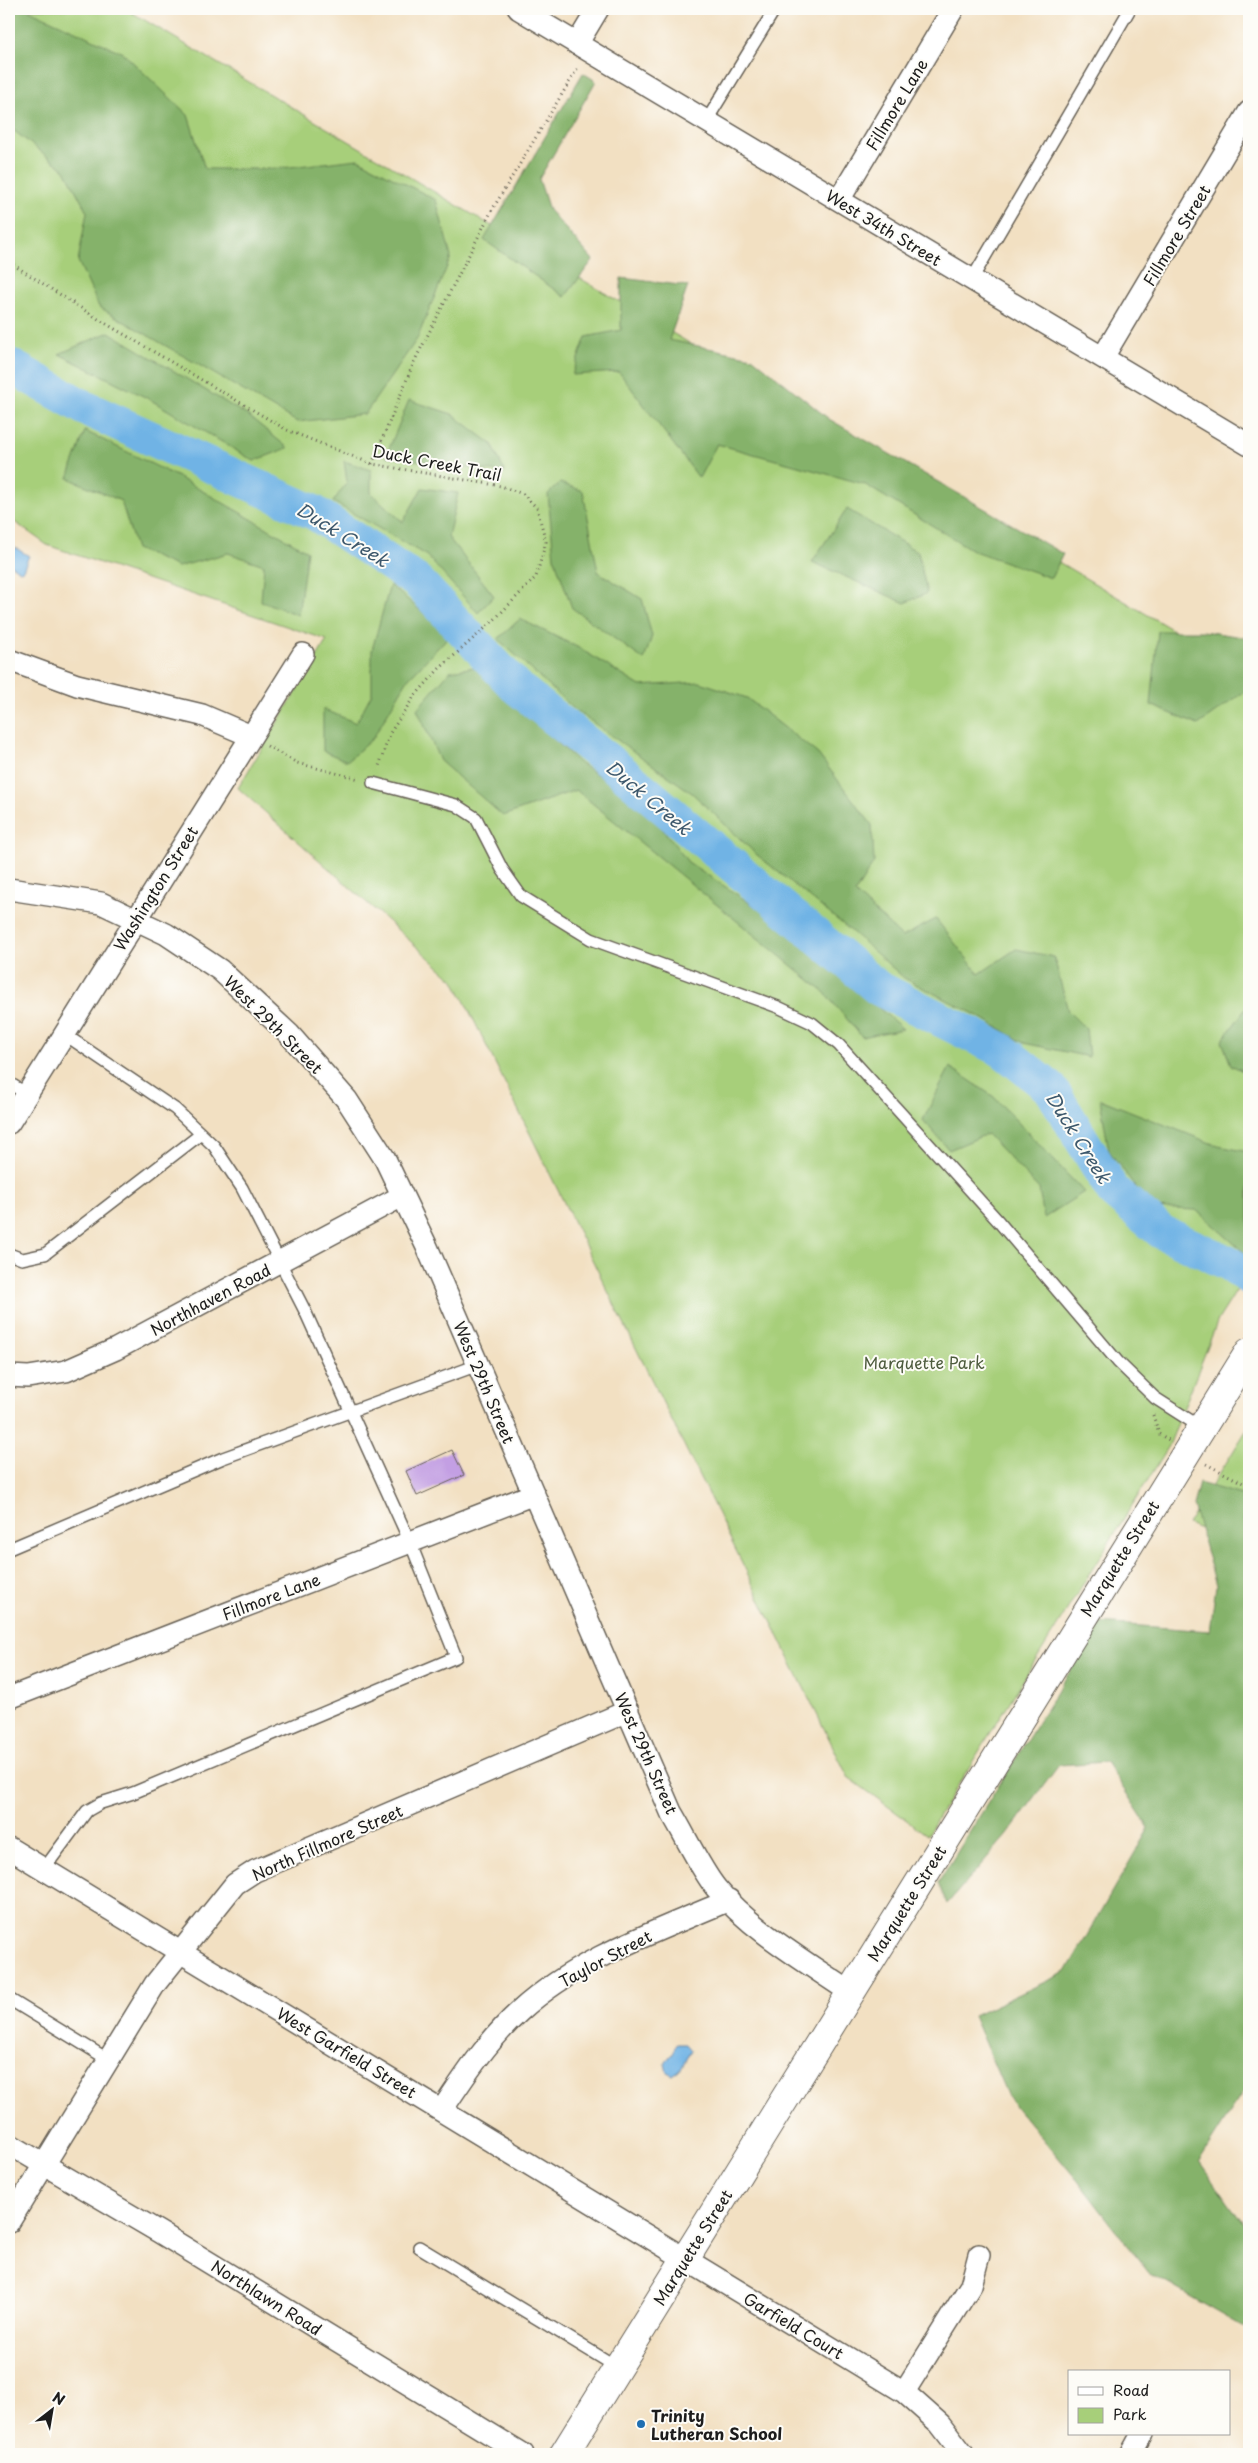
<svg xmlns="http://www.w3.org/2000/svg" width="1258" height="2463" font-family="'Playpen Sans',sans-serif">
<rect width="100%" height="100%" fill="#fdfcf7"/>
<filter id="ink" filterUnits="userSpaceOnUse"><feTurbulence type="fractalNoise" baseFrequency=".02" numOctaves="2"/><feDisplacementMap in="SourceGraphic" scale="10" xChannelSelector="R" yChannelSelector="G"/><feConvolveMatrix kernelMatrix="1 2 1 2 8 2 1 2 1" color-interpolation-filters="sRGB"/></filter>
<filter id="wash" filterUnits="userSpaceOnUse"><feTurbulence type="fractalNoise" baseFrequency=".0096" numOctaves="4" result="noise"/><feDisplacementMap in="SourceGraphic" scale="20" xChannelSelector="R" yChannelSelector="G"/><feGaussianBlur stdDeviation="1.12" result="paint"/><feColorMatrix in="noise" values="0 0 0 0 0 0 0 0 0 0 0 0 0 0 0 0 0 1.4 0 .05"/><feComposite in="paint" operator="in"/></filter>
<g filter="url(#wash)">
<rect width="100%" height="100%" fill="#f2e0c2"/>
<!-- green -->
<path fill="#a7cf7a" stroke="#62764b" d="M9,9H126L1249,675V1271L1218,1320L1169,1446L927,1835L848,1777L454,980L238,788L327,640L47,545L9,518Z
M1249,1426V1550L1188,1524Z"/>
<!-- forest -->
<path fill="#85b26a" stroke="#506743" d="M9,9H27L123,53L188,115L205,169H273L358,159L436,200L451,257L417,339L365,414L297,422L99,307L78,261L87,212L65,170L9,127Z
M583,73L596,81L539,179L549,210L593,260L565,297L484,240Z
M621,278L688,286L669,340L752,357L829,419L1063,554L1051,578L974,551L864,484L717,444L699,478L619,372L572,375L586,337L621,330Z
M109,332L250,417L288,448L254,461L149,399L59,354Z
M409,400L452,414L492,444L505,473L386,456Z
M85,431L178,477L307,551L298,615L261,601L264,565L228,553L178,567L136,549L121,501L68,478Z
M344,461L371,470V493L403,522L422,488L458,493L448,537L494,596L478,613L427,556L333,502L347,482Z
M560,483L583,491L598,572L642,599L652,636L644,660L572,608L554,557L548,494Z
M847,509L918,552L927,593L905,603L812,562Z
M390,585L450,635L408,679L373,738L347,761L323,751V709L356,723L372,693V650Z
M520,619L579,648L640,686L700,682L747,698L818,754L872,825L874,862L855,893L902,937L936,919L979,974L1016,949L1054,957L1068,1011L1086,1029L1089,1057L1024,1043L982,1018L904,978L850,930L756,854L692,793L574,709L498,639Z
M1158,631H1203L1249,638L1248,689L1198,725L1151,705Z
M475,667L581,764L645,806L688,862L789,929L903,1029L862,1037L824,992L576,790L503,816L440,761L417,709L450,671Z
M1249,1004V1074L1231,1065L1222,1041Z
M950,1067L994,1097L1084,1192L1044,1218L1039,1189L987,1134L949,1150L923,1120Z
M1100,1099L1218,1146L1249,1152V1252L1247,1255L1196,1210L1151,1208L1109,1151Z
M1199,1483L1249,1497V2094L1243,2092L1199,2161L1249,2232V2330L1149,2273L1078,2181L1008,2097L973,2016L1066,1972L1149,1828L1106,1762L1059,1765L1006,1836L947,1904L938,1883L1100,1623L1210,1631L1216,1585L1193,1505Z"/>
<!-- water -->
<path fill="#6fb3e5" stroke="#466880" d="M9,544L29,556L23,570L20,571L9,564Z
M677,2044H686L691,2050L680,2070L673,2075L667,2072L665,2064Z"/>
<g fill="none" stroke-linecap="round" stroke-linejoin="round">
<!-- river -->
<path stroke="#6fb3e5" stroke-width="35" d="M9,365L85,408L315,513L418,582L515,686L622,772L878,988L1002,1050L1051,1089L1113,1191L1162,1232L1230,1264L1249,1277"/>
</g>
<g id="blocks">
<!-- building -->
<path fill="#c39fe3" d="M452,1450L464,1475L417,1496L406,1471Z"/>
</g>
</g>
<g filter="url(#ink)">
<use href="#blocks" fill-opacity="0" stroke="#676156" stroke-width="1"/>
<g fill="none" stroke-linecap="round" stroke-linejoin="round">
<defs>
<path id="service" d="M707,120L775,9
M972,279L1130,9
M373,783L456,805L476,818L502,869L521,896L591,939L778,1007L812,1023L839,1045L999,1222L1118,1362L1155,1398L1202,1428
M9,1083L27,1094
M9,1254L22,1259L45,1254L201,1134
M9,1549L223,1458L478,1365
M44,1869L87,1811L101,1803L133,1793L456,1657L410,1542L305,1311L242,1188L214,1146L175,1109L64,1034
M9,1999L109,2060
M419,2247L617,2367"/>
<path id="minor" d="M519,9L1249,445
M577,44L598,9
M839,200L953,9
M1103,357L1249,112
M9,660L77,685L202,715L251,736
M9,889L101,903L166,934L220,970L289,1034L347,1100L385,1159L427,1247L671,1812C685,1835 700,1868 716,1888C750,1929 806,1962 850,1992
M9,1123L303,654
M9,1376L28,1377L66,1371L116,1349L402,1196
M9,1698L534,1494
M9,1848L904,2392L940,2424L963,2454
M442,2110C465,2075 489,2039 520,2011C578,1958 658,1931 729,1900
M9,2144L159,2232L523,2454
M9,2222L155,1984L235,1884L255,1871L628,1711
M904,2392L971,2285L979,2255
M1131,2454L1142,2434"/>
<path id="secondary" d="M564,2454L1249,1352"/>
</defs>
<!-- service casing -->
<use href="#service" stroke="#676156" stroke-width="14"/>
<!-- minor casing -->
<use href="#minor" stroke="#676156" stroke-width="24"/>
<!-- secondary casing -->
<use href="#secondary" stroke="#676156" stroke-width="30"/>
<!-- path -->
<path stroke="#676156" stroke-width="3" stroke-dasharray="1 4" stroke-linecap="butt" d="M9,262L103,322L287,430L372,464L501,486L523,494L537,508L546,542L536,577L492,622L439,669L413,698L390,733L378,769
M372,464L414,362L492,210L579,66
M267,746L297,763L359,779
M1153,1415L1159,1434L1169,1440
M1206,1464L1249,1486"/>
<!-- service -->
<use href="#service" stroke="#fff" stroke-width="11"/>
<!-- minor -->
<use href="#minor" stroke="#fff" stroke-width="21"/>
<!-- secondary -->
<use href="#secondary" stroke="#fff" stroke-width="28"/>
</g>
</g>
<!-- markers -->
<circle fill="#1f6fb2" stroke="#fdfcf7" stroke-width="2" cx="641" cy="2424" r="5"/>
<g text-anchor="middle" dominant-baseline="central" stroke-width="4" stroke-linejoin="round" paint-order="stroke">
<!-- street labels -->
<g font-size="16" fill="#1c1c1c" stroke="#fdfcf7">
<text transform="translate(896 104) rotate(-59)">Fillmore Lane</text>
<text transform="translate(884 227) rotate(31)">West 34th Street</text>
<text transform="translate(1176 235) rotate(-59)">Fillmore Street</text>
<text transform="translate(437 462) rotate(11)">Duck Creek Trail</text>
<text transform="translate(155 888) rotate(-58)">Washington Street</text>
<text transform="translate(274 1024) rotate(45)">West 29th Street</text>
<text transform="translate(210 1299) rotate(-28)">Northhaven Road</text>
<text transform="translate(485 1382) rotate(67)">West 29th Street</text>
<text transform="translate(1119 1558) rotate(-58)">Marquette Street</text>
<text transform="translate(271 1596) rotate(-21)">Fillmore Lane</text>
<text transform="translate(647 1753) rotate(66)">West 29th Street</text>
<text transform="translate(327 1842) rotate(-24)">North Fillmore Street</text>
<text transform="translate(906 1903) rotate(-58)">Marquette Street</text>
<text transform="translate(605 1958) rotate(-28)">Taylor Street</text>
<text transform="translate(347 2052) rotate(31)">West Garfield Street</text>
<text transform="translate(692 2247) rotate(-58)">Marquette Street</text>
<text transform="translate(267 2297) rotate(32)">Northlawn Road</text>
<text transform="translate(794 2325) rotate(31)">Garfield Court</text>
</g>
<!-- park labels -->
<g font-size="16" fill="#4d5b3d" stroke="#fdfcf7">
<text x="924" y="1362">Marquette Park</text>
</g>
<!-- poi labels -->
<g font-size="16" font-weight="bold" fill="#1c1c1c" stroke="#fdfcf7" text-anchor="start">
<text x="651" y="2415">Trinity<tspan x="651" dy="18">Lutheran School</tspan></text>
</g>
<!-- water labels -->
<g font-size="18" font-style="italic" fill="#3d586c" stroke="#fdfcf7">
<text transform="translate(343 534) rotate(32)">Duck Creek</text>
<text transform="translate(649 797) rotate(40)">Duck Creek</text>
<text transform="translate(1079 1137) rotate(58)">Duck Creek</text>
</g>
</g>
<!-- margin -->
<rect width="1258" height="2463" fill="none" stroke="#fdfcf7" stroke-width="30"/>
<!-- legend -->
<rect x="1068" y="2370" width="162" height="65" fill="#fdfcf7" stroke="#a3a29f"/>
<rect x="1078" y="2387" width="25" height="8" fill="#ffffff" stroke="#a3a29f"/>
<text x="1113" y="2396" font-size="15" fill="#1c1c1c">Road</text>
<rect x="1078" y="2408" width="25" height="15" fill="#a7cf7a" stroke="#a3a29f"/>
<text x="1113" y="2420" font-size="15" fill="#1c1c1c">Park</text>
<!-- north arrow -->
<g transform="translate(52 2410) rotate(31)" stroke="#fdfcf7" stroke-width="4" paint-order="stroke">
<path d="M0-4L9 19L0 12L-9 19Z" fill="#1c1c1c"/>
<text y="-8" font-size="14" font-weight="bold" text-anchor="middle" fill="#1c1c1c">N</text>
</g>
</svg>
